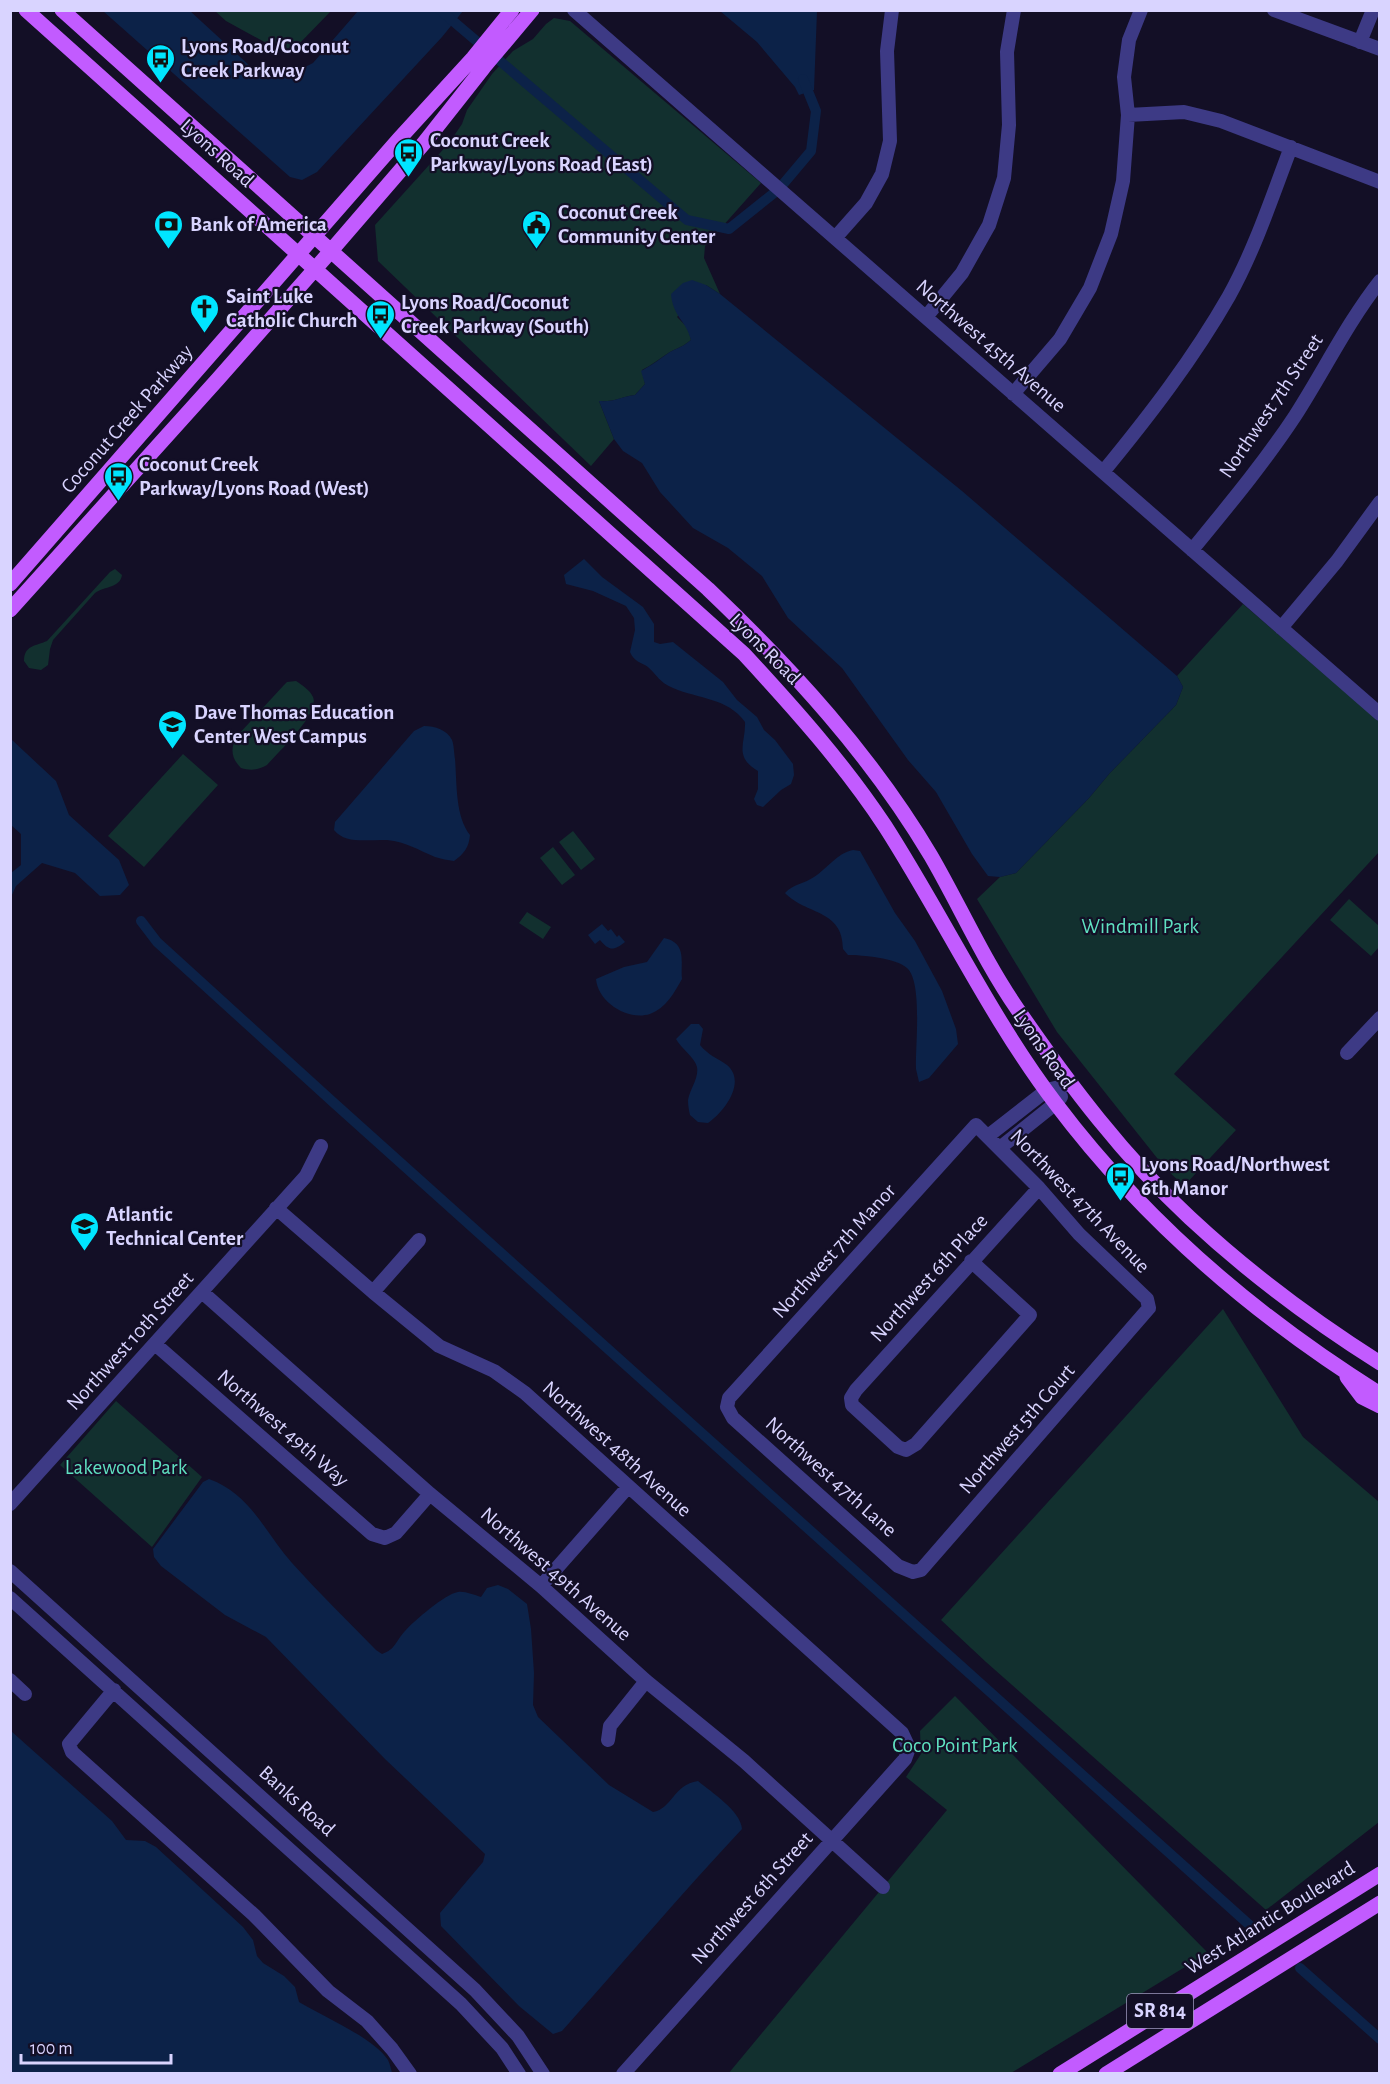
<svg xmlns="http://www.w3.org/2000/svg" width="1390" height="2084" font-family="'Alegreya Sans',sans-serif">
<rect width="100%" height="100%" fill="#130f26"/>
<!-- green -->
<path fill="#12302f" d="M215,11H331L297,46L279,50L226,21Z
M554,18L570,21L761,183L705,246L704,258L720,294L706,285L677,317L688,328L691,340C684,346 678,348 670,352C660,358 652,365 642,370L645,384L635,395C620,397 616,402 599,401L614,439L591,466L378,261L375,225L449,143L462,124L467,110L492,74L513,51L533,39L546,24Z
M115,569L122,575C120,588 105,586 95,593L53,640L50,649L48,665L41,670L29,668L24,661C24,645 36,646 47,641L110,572Z
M1243,604L1379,721V852L1174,1074L1236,1130L1184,1186L1165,1168L1057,1032L977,899L1000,877L1016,873L1089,798L1109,774L1176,705L1183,687L1177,676Z
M296,681C302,685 310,690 313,697C320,714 278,752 267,765C258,770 251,771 241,768C231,758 230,748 237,736L284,685L287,682Z
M183,754L218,785L144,867L108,836Z
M573,831L595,859L581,870L559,842Z
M553,847L575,875L562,885L540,858Z
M1349,899L1379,926V947L1371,956L1330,920Z
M527,912L551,927L543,939L519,923Z
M1223,1309L1303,1437L1379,1502V1822L1266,1910L986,1662L941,1620Z
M116,1401L202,1477L152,1547L60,1465Z
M955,1696L1208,1953L1011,2073L728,2074L947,1810L906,1777L921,1754L920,1731Z"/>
<!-- water -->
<path fill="#0c2248" d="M103,11H190L250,66L266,77L283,78L313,63L358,11H463L442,37L317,172L302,180L290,177Z
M720,11H817L814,90L799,95L795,87L757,42Z
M692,280L706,285L720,294L962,491L1177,676L1183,687L1176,705L1109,774L1089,798L1016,873L1000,877L988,876L972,854L936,792L908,760L842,668L788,618L762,576L728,548L693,528L660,492L642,463L623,451L614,439L599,401C616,402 619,397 635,395L645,384L641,371C652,365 660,359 670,352C678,348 684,346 691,340C686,320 673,317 671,294L683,283Z
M584,559L602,577L643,607L654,624V642L660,644L673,642L723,682L737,700L757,717L764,730L775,740L793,764L794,775L791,784L781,790L763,807L757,805L754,799L758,789V771C733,756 746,743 745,722C728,698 699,699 673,688C659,682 658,676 648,667C641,662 634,662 630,652L635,630L634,618L626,606L593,591L566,584L564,575Z
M424,726C435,726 447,730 452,740C454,745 454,753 455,759C457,783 455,816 470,835C469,847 464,854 454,861C448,860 441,859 435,857C418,850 407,842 387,840C369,839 346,845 334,830L335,822L414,731Z
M11,739L56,781L69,815L119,860L129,885L120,895L100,896L75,873L42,863L16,886L11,897V873L21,865V834L11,825Z
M853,850L860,851L895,913L915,941L942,991L956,1029L958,1044L929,1078L919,1082L916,1069C915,1048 923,982 907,968C896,958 862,955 848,955L843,949C843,909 806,915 785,893C793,884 804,884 814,877C827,869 837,853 853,850Z
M602,924L608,931L611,929L617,937L619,935L625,942C614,951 609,951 600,940L595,944L588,935Z
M664,938C688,943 680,963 682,979C674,993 666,1008 650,1014C627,1021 598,1002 596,979L624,967L647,962Z
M691,1024H699L703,1029L700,1045C708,1055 717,1058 727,1065C747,1082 724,1112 708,1123L698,1122L690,1115C689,1111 688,1105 688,1100C690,1089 699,1078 697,1067C695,1058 681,1048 676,1039Z
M209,1479C251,1494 265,1533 292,1563C319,1593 348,1621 376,1650L382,1654C396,1649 395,1642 405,1631C414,1621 445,1594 458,1592C465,1591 474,1595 481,1597L487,1588L498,1585L508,1589L527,1604L531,1629L534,1673L533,1705L538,1717L609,1785L653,1812C672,1809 673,1785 698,1781C711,1792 741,1811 742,1829C680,1895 622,1964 562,2031L553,2034L519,2006L441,1926L440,1913L483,1862L485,1854L385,1759L266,1637L225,1615L161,1566L154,1557L153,1549L203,1482Z
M11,1731L112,1821L126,1840L145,1841L156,1847L243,1927L253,1940L257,1956L263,1963L284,1976L295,1987L299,2002C322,2016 374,2038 388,2060C390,2064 391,2069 392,2073H11Z"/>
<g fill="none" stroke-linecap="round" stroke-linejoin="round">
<!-- canal -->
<path stroke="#0c2248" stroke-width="10" d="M440,10L687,220L729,229L779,189L811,151L816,111L803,79
M141,921L157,942L334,1103L1254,1929
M1300,1968L1380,2039"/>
<!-- minor -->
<path stroke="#3d3a85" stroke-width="14" d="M574,10L1380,714
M1274,10L1380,49
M1360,42L1373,10
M1128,115L1184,112L1221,121L1380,182
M835,238L866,203L882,174L890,141L887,51L892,10
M926,317L962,273L989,225L1004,178L1009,125L1007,52L1014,10
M1013,394L1060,339L1090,288L1111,234L1123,181L1128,115L1124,77L1129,40L1141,10
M1103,472C1149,416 1193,359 1229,296C1255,249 1272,197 1291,147
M1192,550C1228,506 1264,463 1295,416C1324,371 1347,323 1380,281
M1281,628L1337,561L1380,502
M1347,1053L1380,1018
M976,1125L1039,1188L1079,1234L1147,1299L1149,1308L921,1570L913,1572L898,1566L733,1418L727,1407L729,1398Z
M988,1136L1047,1090L1071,1084
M1001,1147L1056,1103L1061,1097
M276,1208L373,1292L439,1346L494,1371L525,1393L902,1733L909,1748L905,1759L623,2074
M971,1261L1030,1315L916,1444L906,1450L898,1447L852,1405L851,1398L856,1390L1039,1188
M202,1292L430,1494L541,1586L646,1681L744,1761L883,1887
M373,1292L419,1240
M155,1344L372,1534L385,1538L396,1533L430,1494
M10,1504L306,1176L321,1146
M10,1571L475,1990L518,2036L543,2074
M541,1586L628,1487
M10,1598L461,2004L502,2048L519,2074
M10,1680L25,1694
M114,1690L69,1744L72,1752L254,1915L328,1991L367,2021L392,2049L410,2074
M608,1740L610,1726L646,1681"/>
<!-- major -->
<path stroke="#c25bff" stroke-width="15" d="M26,10L744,654C794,708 844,764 885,826C944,918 990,1017 1056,1104C1145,1222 1255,1316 1380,1394
M62,10L708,589C792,669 871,755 931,856C960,906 984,961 1018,1010C1069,1084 1124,1157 1190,1218C1249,1273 1312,1320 1380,1363
M10,584L399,139L473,58L512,10
M10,610L218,379L330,252L424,143L484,67L532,10
M1347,1377L1362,1397L1380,1406
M1060,2074L1380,1874
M1106,2074L1380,1903"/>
</g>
<!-- icons -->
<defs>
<symbol id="bus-pin" viewBox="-11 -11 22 30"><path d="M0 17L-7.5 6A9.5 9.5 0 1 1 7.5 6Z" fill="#00e5ff" stroke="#130f26"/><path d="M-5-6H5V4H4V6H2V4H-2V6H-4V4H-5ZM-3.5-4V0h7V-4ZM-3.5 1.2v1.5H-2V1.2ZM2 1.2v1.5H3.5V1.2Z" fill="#111"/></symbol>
<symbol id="bank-pin" viewBox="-11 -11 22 30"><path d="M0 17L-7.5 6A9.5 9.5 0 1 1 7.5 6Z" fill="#00e5ff" stroke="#130f26"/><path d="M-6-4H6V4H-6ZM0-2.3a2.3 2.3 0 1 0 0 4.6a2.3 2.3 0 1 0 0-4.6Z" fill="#111"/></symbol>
<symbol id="civic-pin" viewBox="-11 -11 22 30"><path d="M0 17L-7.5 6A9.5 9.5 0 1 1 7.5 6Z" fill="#00e5ff" stroke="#130f26"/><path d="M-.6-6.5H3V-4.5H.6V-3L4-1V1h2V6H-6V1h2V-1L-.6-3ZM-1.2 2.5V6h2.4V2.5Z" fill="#111"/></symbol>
<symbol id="church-pin" viewBox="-11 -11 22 30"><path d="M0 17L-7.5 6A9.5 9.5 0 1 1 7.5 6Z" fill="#00e5ff" stroke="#130f26"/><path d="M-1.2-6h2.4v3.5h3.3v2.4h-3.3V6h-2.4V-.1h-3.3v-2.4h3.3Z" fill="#111"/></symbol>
<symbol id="school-pin" viewBox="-11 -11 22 30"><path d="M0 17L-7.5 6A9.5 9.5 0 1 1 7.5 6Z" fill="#00e5ff" stroke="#130f26"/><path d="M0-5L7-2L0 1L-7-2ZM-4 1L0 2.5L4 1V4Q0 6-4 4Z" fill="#111"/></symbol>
</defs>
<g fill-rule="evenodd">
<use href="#bus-pin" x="144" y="42" width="33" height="45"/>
<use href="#bus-pin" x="392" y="136" width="33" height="45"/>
<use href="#bank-pin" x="152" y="208" width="33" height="45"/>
<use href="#civic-pin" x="520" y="208" width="33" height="45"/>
<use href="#church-pin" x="188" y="292" width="33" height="45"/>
<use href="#bus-pin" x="364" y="298" width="33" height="45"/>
<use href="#bus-pin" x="102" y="460" width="33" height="45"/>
<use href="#school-pin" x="156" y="708" width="33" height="45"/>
<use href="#bus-pin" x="1104" y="1160" width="33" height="45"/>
<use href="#school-pin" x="68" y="1210" width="33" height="45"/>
</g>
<g text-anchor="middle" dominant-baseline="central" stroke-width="4.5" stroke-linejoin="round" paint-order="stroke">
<!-- shield labels -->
<rect fill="#130f26" stroke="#9e99be" stroke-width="1.5" x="1127" y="1994" width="66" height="34" rx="4.5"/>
<g font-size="20" font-weight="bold" fill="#d9d4ff">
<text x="1160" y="2011">SR 814</text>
</g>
<!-- poi labels -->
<g font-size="21" font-weight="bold" fill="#d9d4ff" stroke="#130f26" text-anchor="start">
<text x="181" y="46">Lyons Road/Coconut<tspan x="181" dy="24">Creek Parkway</tspan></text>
<text x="430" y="140">Coconut Creek<tspan x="430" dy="24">Parkway/Lyons Road (East)</tspan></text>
<text x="558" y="212">Coconut Creek<tspan x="558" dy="24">Community Center</tspan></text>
<text x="190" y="224">Bank of America</text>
<text x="226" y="296">Saint Luke<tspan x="226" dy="24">Catholic Church</tspan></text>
<text x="401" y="302">Lyons Road/Coconut<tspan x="401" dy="24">Creek Parkway (South)</tspan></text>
<text x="139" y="464">Coconut Creek<tspan x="139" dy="24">Parkway/Lyons Road (West)</tspan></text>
<text x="194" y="712">Dave Thomas Education<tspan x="194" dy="24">Center West Campus</tspan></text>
<text x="1141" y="1164">Lyons Road/Northwest<tspan x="1141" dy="24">6th Manor</tspan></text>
<text x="106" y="1214">Atlantic<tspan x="106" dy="24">Technical Center</tspan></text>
</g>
<!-- street labels -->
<g font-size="21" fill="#d9d4ff" stroke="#130f26">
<text transform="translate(217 153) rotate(42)">Lyons Road</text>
<text transform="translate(991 346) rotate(41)">Northwest 45th Avenue</text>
<text transform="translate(1271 406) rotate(-56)">Northwest 7th Street</text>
<text transform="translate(127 419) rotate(-49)">Coconut Creek Parkway</text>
<text transform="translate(765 649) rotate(45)">Lyons Road</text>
<text transform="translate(1044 1049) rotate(55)">Lyons Road</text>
<text transform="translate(1080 1201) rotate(46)">Northwest 47th Avenue</text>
<text transform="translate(834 1251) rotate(-48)">Northwest 7th Manor</text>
<text transform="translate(929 1278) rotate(-48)">Northwest 6th Place</text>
<text transform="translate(130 1341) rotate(-48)">Northwest 10th Street</text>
<text transform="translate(283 1428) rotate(41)">Northwest 49th Way</text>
<text transform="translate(1017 1429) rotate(-49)">Northwest 5th Court</text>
<text transform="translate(617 1449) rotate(42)">Northwest 48th Avenue</text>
<text transform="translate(831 1477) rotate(42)">Northwest 47th Lane</text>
<text transform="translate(556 1574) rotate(41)">Northwest 49th Avenue</text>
<text transform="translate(297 1801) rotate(42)">Banks Road</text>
<text transform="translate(752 1898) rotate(-48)">Northwest 6th Street</text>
<text transform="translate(1270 1918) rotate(-32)">West Atlantic Boulevard</text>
</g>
<!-- park labels -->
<g font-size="21" fill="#5fe0c0" stroke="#130f26">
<text x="1140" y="926">Windmill Park</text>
<text x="126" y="1467">Lakewood Park</text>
<text x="955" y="1745">Coco Point Park</text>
</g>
</g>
<!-- border -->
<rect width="1390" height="2084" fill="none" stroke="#d9d4ff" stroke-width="24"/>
<!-- scale -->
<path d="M21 2054v9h150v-9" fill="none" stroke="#d9d4ff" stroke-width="3"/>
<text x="30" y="2054" font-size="18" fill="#d9d4ff" stroke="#130f26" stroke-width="4.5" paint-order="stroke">100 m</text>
</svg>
